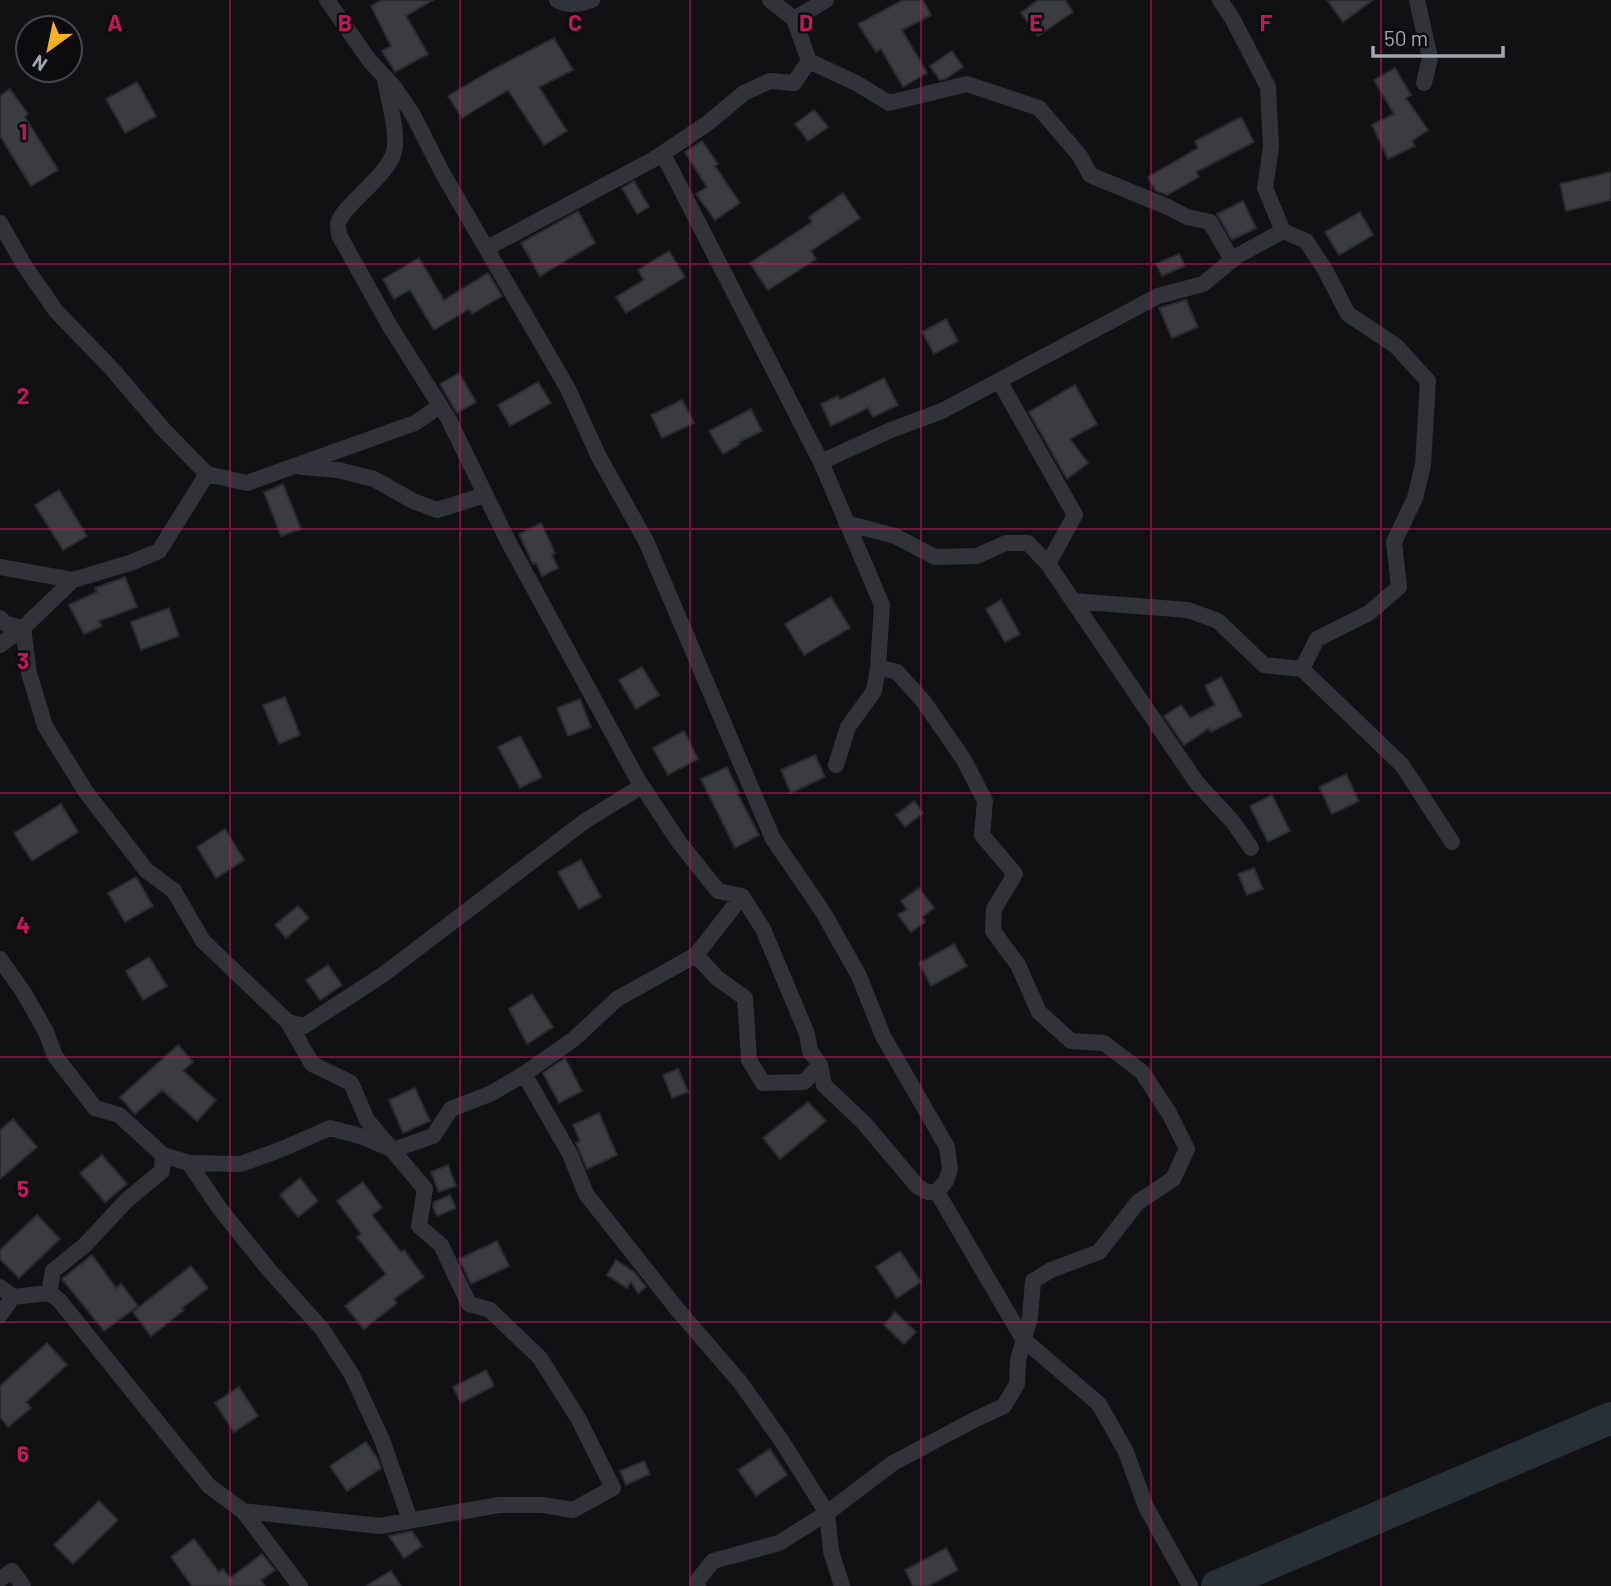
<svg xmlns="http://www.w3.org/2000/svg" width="1611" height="1586" font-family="Barlow,sans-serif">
<rect width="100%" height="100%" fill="#111113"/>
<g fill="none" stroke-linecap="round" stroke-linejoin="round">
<!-- river -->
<path stroke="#273037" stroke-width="32" d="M1217,1586L1611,1418"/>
</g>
<!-- building -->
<path fill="#3b3c40" stroke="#2b2b2f" stroke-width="2" d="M382,0H433L406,16L428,54L395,72L382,51L391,46L371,6Z
M903,0H923L931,15L902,30L927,73L903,87L881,49L876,52L858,24Z
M1038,0H1065L1073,12L1038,36L1021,13Z
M1327,0H1373L1343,22Z
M554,38L573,70L539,87L567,131L544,145L508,90L462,118L448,96L490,71Z
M952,51L963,67L947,78L940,80L930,66Z
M1395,68L1411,95L1406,98L1428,130L1412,141L1415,146L1388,159L1372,125L1394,114L1374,80Z
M137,82L156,116L125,133L106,99Z
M10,89L28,114L25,117L58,170L31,186L0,136V96Z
M814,110L828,127L808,141L795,124Z
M1241,117L1254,142L1196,172L1199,177L1167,195L1156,191L1148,177L1198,148L1195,141Z
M702,141L718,164L715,166L740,203L715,220L696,194L707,187L685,152Z
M1611,172V200L1566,211L1560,184Z
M634,181L649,207L637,214L622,188Z
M843,193L860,218L811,251L816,259L768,290L750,263L812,222L809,217Z
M1243,201L1256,228L1232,240L1217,214Z
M578,211L595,243L540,276L521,243Z
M1360,212L1373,235L1339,255L1325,232Z
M669,251L685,277L626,313L616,297L644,280L638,270Z
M1179,254L1185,266L1162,276L1156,264Z
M419,258L444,300L488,273L502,296L472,314L469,309L434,330L410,290L394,299L383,279Z
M1186,300L1198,327L1172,338L1159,308Z
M946,319L958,341L934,354L922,332Z
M459,373L476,402L457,413L440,384Z
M884,378L898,405L873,417L868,408L831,426L821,404L838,396L840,400Z
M538,382L551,403L510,426L498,405Z
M1075,385L1097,424L1070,439L1088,463L1067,479L1029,412Z
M682,400L694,423L662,438L651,415Z
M751,409L762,431L739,442L740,444L723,454L709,431Z
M283,484L301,529L281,536L264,492Z
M59,490L87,536L63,550L35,505Z
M541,523L555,553L552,555L558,568L542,576L536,563L533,564L519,534Z
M125,577L137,607L99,621L102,626L84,634L69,605L97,592L95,588Z
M831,597L850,628L804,655L785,624Z
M1001,600L1020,634L1005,642L986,609Z
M169,608L179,636L141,650L131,622Z
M642,667L659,695L636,709L619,680Z
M1221,677L1242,716L1211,732L1209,728L1184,745L1164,716L1181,705L1190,718L1215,705L1205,686Z
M285,697L300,735L279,744L263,705Z
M580,699L591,727L568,736L557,708Z
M684,731L698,759L668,775L653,748Z
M520,736L542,777L520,788L498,747Z
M815,755L825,777L791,793L781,770Z
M727,767L739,792L737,793L759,835L735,848L701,779Z
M1346,774L1359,801L1332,814L1319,787Z
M1272,795L1290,831L1268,842L1250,806Z
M914,801L923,813L905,827L896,815Z
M61,804L78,832L32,861L14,833Z
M225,829L244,860L216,878L197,847Z
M581,860L601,897L579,909L558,872Z
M1254,868L1263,889L1247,895L1238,874Z
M136,877L153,906L125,922L108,893Z
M919,888L934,908L922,917L925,922L911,932L898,915L907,909L901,901Z
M298,906L309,918L286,938L275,925Z
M954,944L967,966L931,986L919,963Z
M149,957L167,986L143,1000L126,971Z
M328,965L342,985L320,1000L306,980Z
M532,994L553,1027L527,1044L509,1009Z
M178,1045L193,1062L183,1071L216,1100L197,1121L162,1090L135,1114L120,1097Z
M565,1058L582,1091L559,1103L543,1073Z
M678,1069L688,1092L672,1098L663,1075Z
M415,1088L430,1121L403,1133L389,1100Z
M808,1102L826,1121L780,1159L763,1138Z
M599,1113L617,1155L587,1169L576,1143L580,1141L573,1125Z
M13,1119L37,1147L0,1179V1130Z
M102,1155L127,1184L105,1202L80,1173Z
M448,1165L456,1186L439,1192L431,1172Z
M300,1178L318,1201L298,1217L280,1195Z
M363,1182L382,1208L372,1215L401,1252L404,1250L424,1277L394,1299L397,1303L364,1329L345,1306L386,1274L357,1237L361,1234L337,1201Z
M450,1195L456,1208L437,1216L433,1207L434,1202Z
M37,1215L60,1239L19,1278L0,1259V1250Z
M497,1241L509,1266L471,1284L459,1259Z
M900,1251L921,1282L897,1298L876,1267Z
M92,1255L116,1288L121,1284L138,1306L104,1331L62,1279Z
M616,1260L634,1272L646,1287L638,1293L631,1282L627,1288L607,1275Z
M191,1266L208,1288L182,1308L184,1310L151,1336L133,1312Z
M895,1312L916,1332L904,1344L884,1325Z
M47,1343L67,1365L26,1402L31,1408L8,1427L0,1417V1386Z
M486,1370L494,1386L461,1403L453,1387Z
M239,1387L258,1416L234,1432L215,1403Z
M366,1442L377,1458L381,1468L347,1491L330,1466Z
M770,1449L787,1475L756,1496L738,1470Z
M644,1461L650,1474L626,1485L620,1471Z
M99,1501L118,1520L73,1564L54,1545Z
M412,1531L422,1546L404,1558L389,1536Z
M194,1539L219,1572L223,1569L230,1578L262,1554L275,1570L261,1580L265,1586H192L171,1557Z
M946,1548L958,1570L928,1586H913L905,1570Z
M391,1571L401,1586H366Z"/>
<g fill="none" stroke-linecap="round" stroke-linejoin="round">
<!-- street -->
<path stroke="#323338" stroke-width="16" d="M327,0L369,60L394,87L412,113L443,174L567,387L599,457L646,541L773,839L823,912L859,976L883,1036L947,1147L950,1169L946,1181L937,1192
M557,0C568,7 580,4 592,0
M770,0L794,19L809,61L856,83L889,103L967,84L1039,108L1080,156L1090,175L1168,207L1187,217L1210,222L1232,260
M1417,0L1430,58L1424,83
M794,19L826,0
M385,79C388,99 400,137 393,155C383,180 341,207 338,224C338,226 339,233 339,235L391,328L448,418L508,541L638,780L679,842L718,891L742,896L763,929L807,1034L810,1051L820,1065L824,1085L864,1123L917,1186L927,1192H937
M663,154L821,462L882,605L878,667L874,691L848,727L836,765
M0,223L24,265L56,311L112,369L163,429L207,474L247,483L415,423L440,406
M1283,231L1306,241L1324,268L1348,314L1396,346L1428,381L1423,465L1415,498L1394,542L1399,587L1369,613L1317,639L1302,669
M487,248L656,158L708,123L744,93L770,81L794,83L809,61
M1000,382L1075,515L1048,564
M821,462L891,430L942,411L1158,296L1203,284L1237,256L1283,231L1265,188L1271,147L1268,87L1232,18L1220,0
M302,467L338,470L374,479L413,501L437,510L485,495
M846,523L895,536L935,557L977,556L1006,543H1028L1048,564L1073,601L1188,610L1218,621L1264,665L1302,669L1402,765L1452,842
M0,567L73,580L23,628L0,645
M73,580L130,563L159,551L207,474
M1073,601L1197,783L1233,822L1251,848
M0,618L6,624L23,628L29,673L45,726L86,792L146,870L174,891L203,941L288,1022L304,1026L384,974L585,821L642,786
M696,955L717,978L745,998L749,1060L763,1083L804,1082L820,1065
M0,959L24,993L46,1032L55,1056L95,1108L119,1115L163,1155L189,1163L220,1209L270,1271L322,1329L352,1375L382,1440L410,1520
M189,1163L241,1164L282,1149L330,1128L360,1136L393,1150L433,1136L451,1109L492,1093L524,1074
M937,1192L1023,1339L1099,1404L1126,1452L1146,1507L1190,1586
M0,1287L13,1297L49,1293L59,1300L209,1486L243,1511L300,1586
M49,1293L53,1271L85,1245L127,1200L162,1171L163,1155
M0,1315L13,1297
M243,1511L380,1526L499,1505H543L573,1510L613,1488L578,1418L540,1358L490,1310L469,1304L441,1245L419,1226L425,1189L367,1120L351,1083L312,1064L288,1022
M0,1579L12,1571L23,1586
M698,1586L697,1581L713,1561L779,1543L827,1513L781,1440L740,1382L677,1309L586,1194L570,1154L524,1074L574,1039L617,999L696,955L742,896
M842,1586L831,1551L827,1513L893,1463L974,1420L1004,1406L1017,1384L1018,1360L1030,1318L1033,1281L1051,1270L1099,1252L1138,1202L1173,1179L1187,1149L1169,1113L1142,1072L1104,1043L1071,1041L1039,1012L1018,965L993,931L994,909L1015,874L982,835L985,801L964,760L924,702L897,672L878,667"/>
</g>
<!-- grid -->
<path fill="none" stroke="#c2185b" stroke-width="2" stroke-opacity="0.55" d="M230,0V1586M460,0V1586M690,0V1586M921,0V1586M1151,0V1586M1381,0V1586M0,264H1611M0,529H1611M0,793H1611M0,1057H1611M0,1322H1611"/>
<g font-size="23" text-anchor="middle" font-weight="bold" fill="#c2185b" stroke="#0c0c0e" stroke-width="5" stroke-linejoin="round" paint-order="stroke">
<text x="115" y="31">A</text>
<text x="345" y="31">B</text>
<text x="575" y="31">C</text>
<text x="806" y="31">D</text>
<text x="1036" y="31">E</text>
<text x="1266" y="31">F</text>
<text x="23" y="140">1</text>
<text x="23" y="404">2</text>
<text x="23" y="669">3</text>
<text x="23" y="933">4</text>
<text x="23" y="1197">5</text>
<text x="23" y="1462">6</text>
</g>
<!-- north arrow -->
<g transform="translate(49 49) rotate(213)"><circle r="33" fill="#0c0c0e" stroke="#484a50" stroke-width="2"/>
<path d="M0-5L12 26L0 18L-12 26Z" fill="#fbb121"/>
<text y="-10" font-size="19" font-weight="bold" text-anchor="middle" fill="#a2a7b4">N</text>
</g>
<!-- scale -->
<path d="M1373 46v10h130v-10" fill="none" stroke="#a2a7b4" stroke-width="3.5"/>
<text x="1384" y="46" font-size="21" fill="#a2a7b4" stroke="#0c0c0e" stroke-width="5" paint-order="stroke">50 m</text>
</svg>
